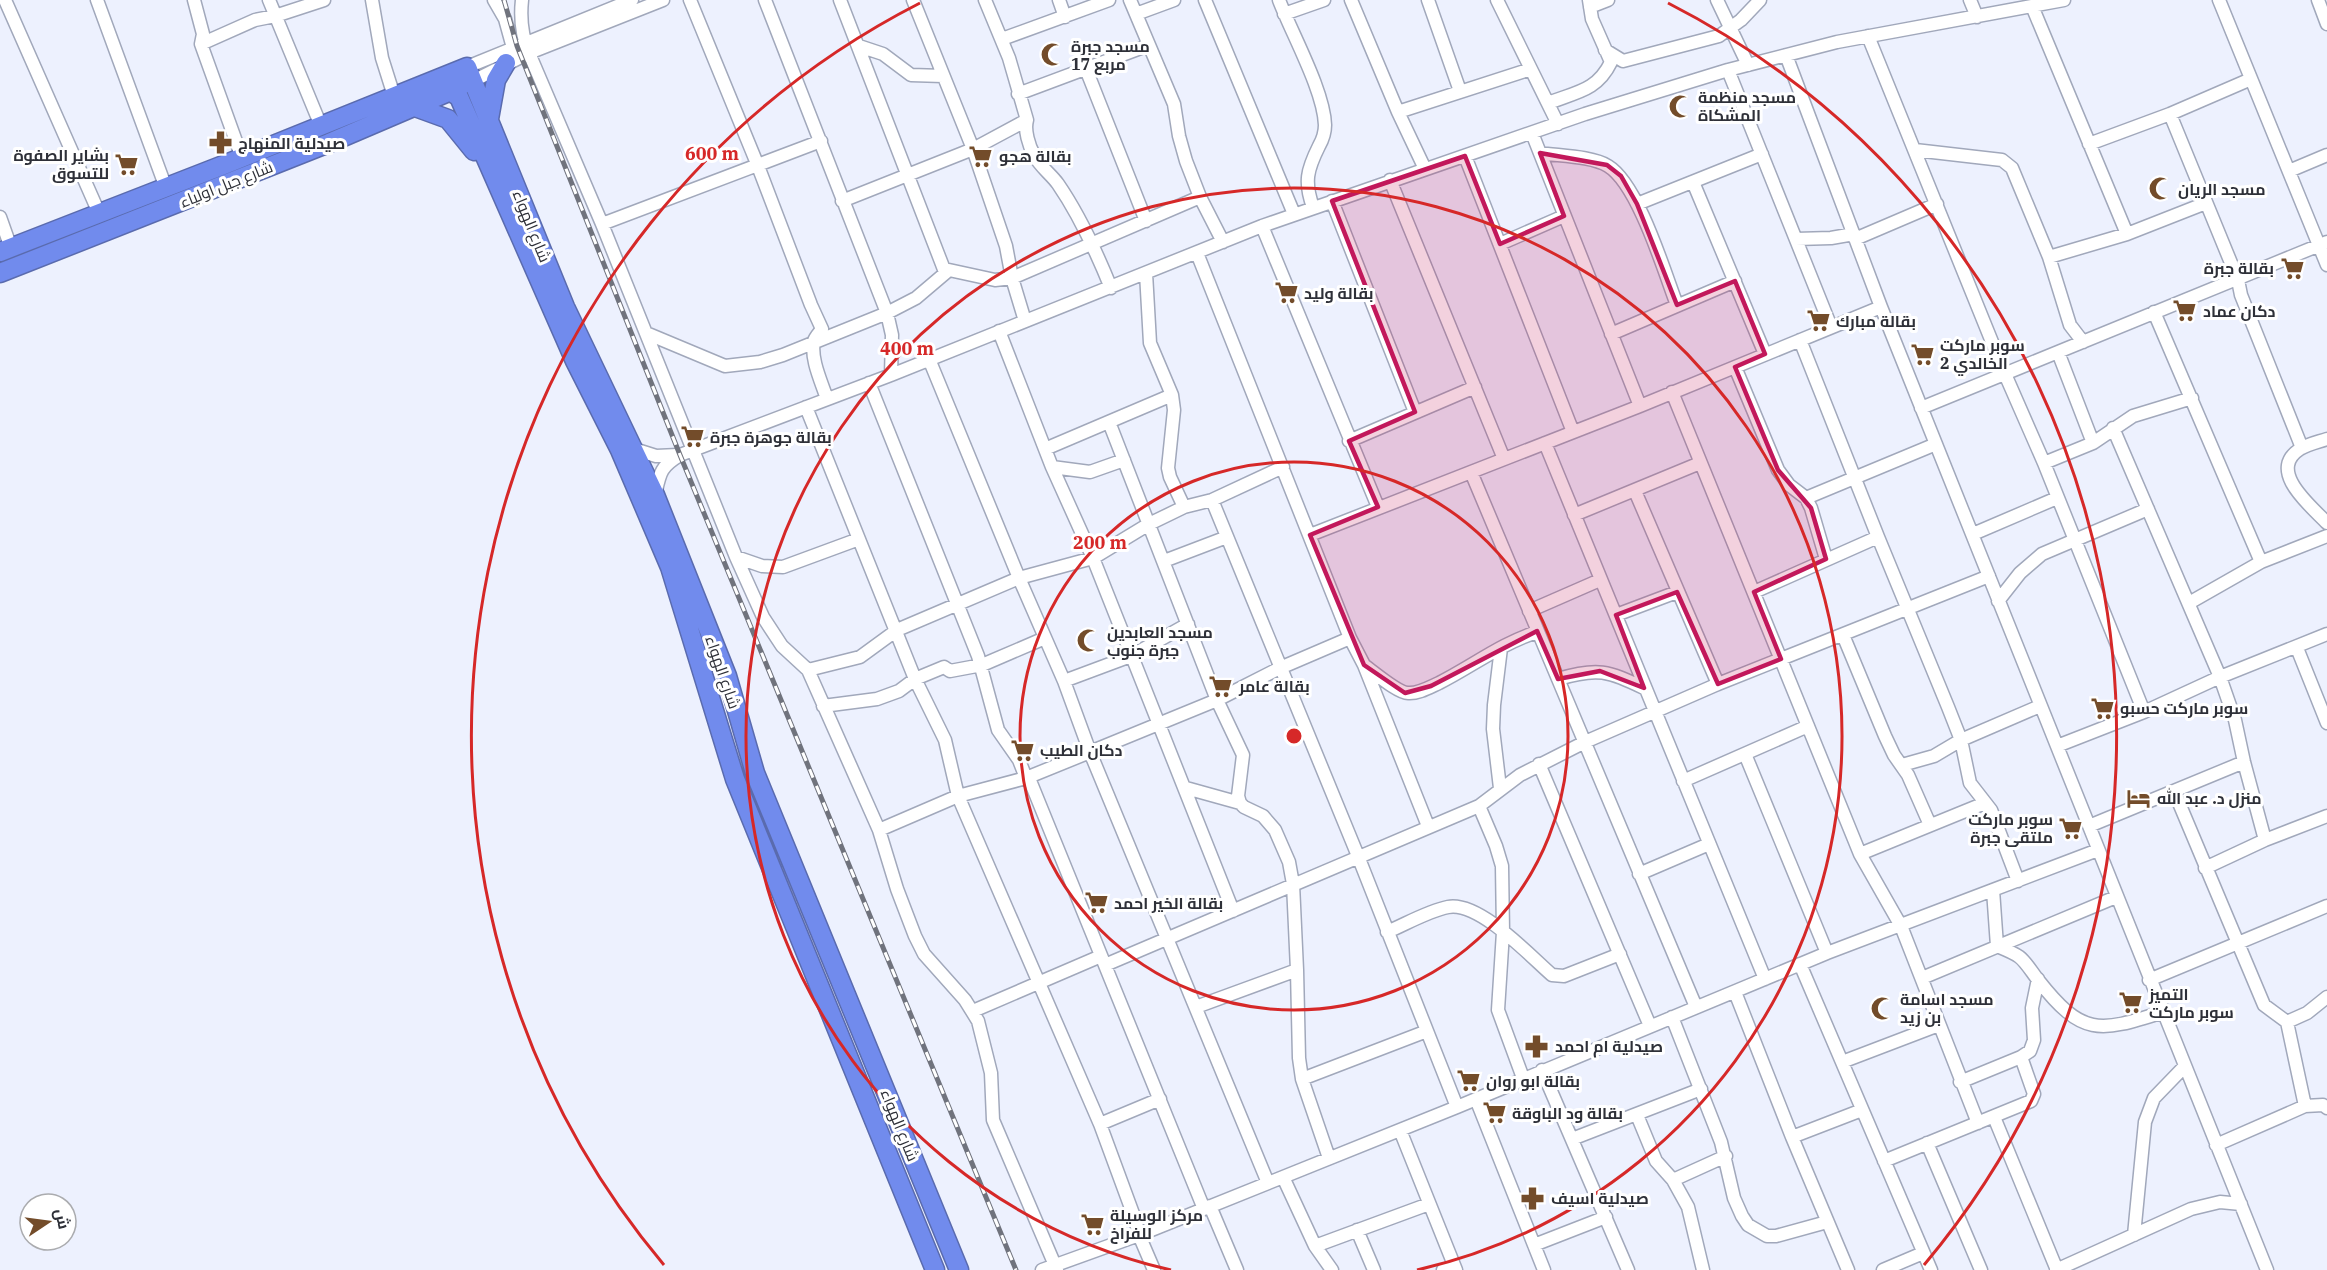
<svg xmlns="http://www.w3.org/2000/svg" width="2327" height="1270" font-family="'IBM Plex Serif',Cairo,serif">
<rect width="100%" height="100%" fill="#edf1fe"/>
<g fill="none" stroke-linecap="round" stroke-linejoin="round">
<defs>
<path id="minor" d="M5,0L99,213
M97,0L166,188
M194,0L203,34L201,44L242,158
M269,0L321,126
M372,0L382,58L394,96
M494,0L505,19L513,48
M522,0C520,18 522,36 529,53L602,224L736,557L763,617L782,646L808,670L879,830L897,889L915,936L924,954L965,1000L978,1021L991,1073L993,1120L1057,1270
M690,0L758,166L811,305L822,329C820,332 815,337 814,341C810,359 822,383 827,399
M765,0L887,313L892,335L891,375
M840,0L945,272
M913,0L973,149L1006,246L1012,278L1025,321
M985,0L1009,58L1027,120C1024,130 1029,146 1034,155C1040,167 1051,174 1058,184C1080,216 1096,251 1111,288
M1059,0L1065,17
M1130,0L1174,104L1179,136L1186,161L1200,197L1223,242
M1205,0L1294,214
M1279,0C1292,34 1324,91 1325,125C1325,133 1323,139 1319,146C1307,170 1304,182 1313,207
M1351,0L1398,112L1425,169
M1428,0L1460,91
M1497,0L1558,124
M1717,0L1748,65
M1970,0L1977,17
M2219,0L2327,265
M2318,0L2327,24
M2032,6L2127,234
M1590,7L1608,0
M1136,14L1174,0
M1284,14L1324,0
M1868,36L2005,374L2044,463L2144,712
M1002,39L1109,0
M201,44L255,20L275,16L324,0
M859,46L883,54L911,75L943,76
M1605,50L1623,61L1719,36L1741,20L1760,0
M1786,55L1881,307L2267,1270
M467,67L632,0
M1086,69L1146,221
M1728,70L1831,327
M473,81L529,53L663,0
M1018,94L1149,45
M1548,103C1576,92 1597,91 1611,62L1592,19L1589,0
M1398,112L1531,69
M2170,114L2238,280L2241,295L2302,448
M1532,133L1640,406
M2089,144L2170,114L2251,79
M1915,150L2002,160L2012,168L2049,257L2070,325L2083,342
M1540,153C1559,156 1592,156 1608,166C1638,184 1664,271 1677,305
M1465,156L1573,432
M2289,171L2327,155
M1390,180L1504,459
M1693,182L1765,354
M842,201L973,149L1027,120
M1332,201L1415,412
M1637,204L1762,154
M0,217L11,248
M602,224L821,141
M1262,226L1378,507
M1796,239L1831,238L1854,234
M1855,239L1937,204
M1500,244L1564,216
M1197,253L1350,638L1364,665L1428,826
M2049,257L2127,234L2206,203
M1146,273L1150,343L1172,395L1174,410L1168,468L1170,477L1184,507
M2154,312L2261,562
M999,331L1052,467L1093,558L1233,911
M646,333L725,366L760,362L783,355L887,313L916,298L949,270L995,280L1012,278L1200,197
M1611,334L1735,281
M1800,340L1878,537L1948,707L1961,740L1970,783L1991,810L2018,881
M2058,352L2093,443
M929,359L1019,578L1064,681L1090,752L1268,1183
M1735,367L1778,470L1789,485L1806,498L1811,508L1826,559
M869,383L978,656L998,730L1019,760L1026,778L1031,783L1204,1209
M1672,392L1860,854L1901,926L1978,1123
M806,407L915,679L945,740L958,796L1100,1124L1135,1219L1139,1235L1154,1270
M1921,408L2327,242
M1109,422L1217,700L1243,755L1238,796L1240,803L1244,807L1263,816L1275,830L1289,862L1293,884L1297,970L1299,1058L1302,1079L1329,1158
M2113,428L2220,677L2235,720L2244,762L2265,840
M2327,439C2318,442 2308,444 2300,449C2266,471 2312,507 2327,523
M1349,441L1475,387
M1545,443L1765,979
M634,449L656,456L678,455
M1045,449L1172,395
M2044,463L2093,443L2133,416L2192,398
M1052,467L1090,472L1124,460
M1471,472L1696,1007
M1635,491L1718,684
M655,495C660,473 660,467 680,455L891,375L1262,226L1585,114L1728,70L1837,42L2064,0
M1806,498L1936,444
M1212,500L1358,856L1457,1107
M1574,515L1700,463
M1973,534L2057,498
M1310,535L1640,406L1881,307
M736,557L762,566L783,567L859,539
M1164,561L1227,537
M1754,592L1878,537
M1998,601L2020,573L2042,554L2148,509
M2189,603L2261,562L2327,536
M1529,611L1600,580
M1616,615L1677,592
M1843,635L1885,736L1894,755L1908,775L1930,825
M2297,648L2327,723
M1365,666C1375,673 1398,693 1408,693C1418,694 1430,687 1439,683C1471,667 1502,643 1537,632
M808,670L860,657L897,630L1019,578L1093,558L1149,524L1184,507L1212,500L1283,467
M1558,679C1598,667 1608,671 1644,688
M1064,681L1131,656L1188,624
M823,706L877,699L899,691L915,679L944,667L950,671L982,665L1045,638
M2057,746L2144,712L2220,677L2327,634
M1745,754L1827,953
M1539,764L1650,1026
M1902,765L1934,756L1961,740L2040,706
M1683,781L1808,726
M1186,788L1240,803
M1500,788L1493,729L1494,705L1501,648
M2174,791L2264,1005L2287,1022L2305,1106L2323,1105L2327,1108
M1479,806L1496,846L1502,866L1503,932L1498,1010L1523,1078
M2089,826L2244,762
M879,830L958,796L1026,778L1090,752L1217,700L1280,668L1350,638
M1860,854L1985,803
M2205,868L2265,840L2327,816
M1639,874L1709,844
M1993,890L1997,946C2024,957 2021,957 2038,980C2082,1036 2098,1033 2163,1012
M1387,932C1406,924 1428,911 1448,907C1479,901 1529,955 1552,975L1564,976L1620,954
M1800,964L1931,1270
M1105,965L1479,806L1520,775L1585,742L1718,684L1989,576
M1922,978L2116,897
M2149,980L2327,906
M1735,992L1792,1137L1848,1270
M1196,1007L1297,970
M973,1011L1101,956
M1672,1017L1721,1142L1734,1198L1742,1216L1748,1225L1767,1236H1776L1827,1222
M2287,1022L2307,1013L2327,997
M1842,1062L1939,1025
M1542,1070L1628,1270
M1302,1079L1427,1031
M1960,1082L2021,1057L2030,1051L2034,1040L2032,1008L2038,979
M1476,1099L1544,1270
M1637,1115L1656,1161L1673,1180L1688,1207L1703,1270
M1994,1117L2057,1270
M1100,1124L1160,1099
M1400,1130L1456,1270
M1792,1137L1862,1110
M1572,1139L1701,1089
M1927,1143L1981,1270
M2216,1145L2305,1106
M1884,1161L2031,1101L2034,1094L2021,1057
M1283,1177L1315,1246L1332,1270
M1673,1180L1726,1156
M1210,1206L1237,1270
M1357,1230L1374,1270
M2134,1235L2145,1122L2154,1098L2184,1067
M1534,1245L1606,1217
M1315,1246L1429,1204
M1042,1270L1139,1235L1457,1107L1827,953L2098,850
M1443,1270L1454,1266
M1883,1270L1923,1253
M2056,1270L2191,1209L2220,1202L2241,1204"/>
<path id="highway" d="M450,91L459,97L575,361L620,450L670,567L735,779L935,1270
M415,107L448,119L474,151
M489,119L496,80L506,63
M0,252L226,164L467,67L565,307L655,495L727,676L755,773L959,1270
M0,273L329,143L460,87"/>
</defs>
<!-- minor casing -->
<use href="#minor" stroke="#a1a8bb" stroke-width="15"/>
<!-- highway casing -->
<use href="#highway" stroke="#5a6bae" stroke-width="21"/>
<!-- minor -->
<use href="#minor" stroke="#fff" stroke-width="12"/>
<!-- highway -->
<use href="#highway" stroke="#718bed" stroke-width="18"/>
<defs>
<path id="rail" d="M504,0L517,46L680,455L1016,1270"/>
</defs>
<!-- rail casing -->
<use href="#rail" stroke="#70737d" stroke-width="5"/>
<!-- rail -->
<use href="#rail" stroke="#fff" stroke-width="3" stroke-dasharray="9" stroke-linecap="butt"/>
</g>
<!-- marked area -->
<path fill="#c2185b" fill-opacity="0.2" stroke="#c2185b" stroke-width="4.5" stroke-linejoin="round" d="M1540,153L1607,165L1621,176L1637,204L1677,305L1735,281L1765,354L1735,367L1778,470L1811,508L1826,559L1754,592L1781,659L1718,684L1677,592L1616,615L1644,688L1600,671L1558,679L1537,631L1431,686L1405,693L1364,665L1310,535L1378,507L1349,441L1415,412L1332,201L1465,156L1500,244L1564,216Z"/>
<!-- distance rings -->
<g fill="none" stroke="#d62828" stroke-width="3">
<circle cx="1294" cy="736" r="274"/>
<path d="M1171 1270A548 548 0 1 1 1417 1270"/>
<path d="M664 1265A823 823 0 0 1 920 3M1668 3A823 823 0 0 1 1924 1265"/>
</g>
<!-- icons -->
<defs>
<symbol id="mosque-bare" viewBox="-9 -9 18 18"><path d="M3.5-4.9A6 6 0 1 0 3.5 4.9A5 5 0 1 1 3.5-4.9Z" fill="#734c2a" stroke="#fff" stroke-width="2.5" paint-order="stroke"/></symbol>
<symbol id="pharmacy-bare" viewBox="-9 -9 18 18"><path d="M-2-6h4v4h4v4h-4v4h-4v-4h-4v-4h4Z" fill="#734c2a" stroke="#fff" stroke-width="2.5" paint-order="stroke"/></symbol>
<symbol id="supermarket-bare" viewBox="-9 -9 18 18"><path d="M-6-5.5h2.5l.6 2H6L4.5 2H-2.5L-4.4-4H-6ZM-1.5 3.2a1.3 1.3 0 1 0 .1 0ZM3 3.2a1.3 1.3 0 1 0 .1 0Z" fill="#734c2a" stroke="#fff" stroke-width="2.5" paint-order="stroke"/></symbol>
<symbol id="hotel-bare" viewBox="-9 -9 18 18"><path d="M-6-4.5h1.5V1H6V5H4.5V3h-9V5H-6ZM-4 0a1.8 1.8 0 1 1 3.6 0ZM.5 0V-2.5h3Q6-2.5 6 0Z" fill="#734c2a" stroke="#fff" stroke-width="2.5" paint-order="stroke"/></symbol>
</defs>
<g fill-rule="evenodd">
<use href="#mosque-bare" x="1036" y="38" width="33" height="33"/>
<use href="#mosque-bare" x="1664" y="90" width="33" height="33"/>
<use href="#pharmacy-bare" x="204" y="126" width="33" height="33"/>
<use href="#supermarket-bare" x="964" y="140" width="33" height="33"/>
<use href="#supermarket-bare" x="110" y="148" width="33" height="33"/>
<use href="#mosque-bare" x="2144" y="172" width="33" height="33"/>
<use href="#supermarket-bare" x="2276" y="252" width="33" height="33"/>
<use href="#supermarket-bare" x="1270" y="276" width="33" height="33"/>
<use href="#supermarket-bare" x="2168" y="294" width="33" height="33"/>
<use href="#supermarket-bare" x="1802" y="304" width="33" height="33"/>
<use href="#supermarket-bare" x="1906" y="338" width="33" height="33"/>
<use href="#supermarket-bare" x="676" y="420" width="33" height="33"/>
<use href="#mosque-bare" x="1072" y="624" width="33" height="33"/>
<use href="#supermarket-bare" x="1204" y="670" width="33" height="33"/>
<use href="#supermarket-bare" x="2086" y="692" width="33" height="33"/>
<use href="#supermarket-bare" x="1006" y="734" width="33" height="33"/>
<use href="#hotel-bare" x="2122" y="782" width="33" height="33"/>
<use href="#supermarket-bare" x="2054" y="812" width="33" height="33"/>
<use href="#supermarket-bare" x="1080" y="886" width="33" height="33"/>
<use href="#supermarket-bare" x="2114" y="986" width="33" height="33"/>
<use href="#mosque-bare" x="1866" y="992" width="33" height="33"/>
<use href="#pharmacy-bare" x="1520" y="1030" width="33" height="33"/>
<use href="#supermarket-bare" x="1452" y="1064" width="33" height="33"/>
<use href="#supermarket-bare" x="1478" y="1096" width="33" height="33"/>
<use href="#pharmacy-bare" x="1516" y="1182" width="33" height="33"/>
<use href="#supermarket-bare" x="1076" y="1208" width="33" height="33"/>
</g>
<g text-anchor="middle" dominant-baseline="central" stroke-width="6" stroke-linejoin="round" paint-order="stroke">
<!-- poi labels -->
<g font-size="16" font-weight="bold" fill="#2e3038" stroke="#fff" text-anchor="start">
<text x="1071" y="46">مسجد جبرة<tspan x="1071" dy="18">مربع 17</tspan></text>
<text x="1698" y="97">مسجد منظمة<tspan x="1698" dy="18">المشكاة</tspan></text>
<text x="238" y="143">صيدلية المنهاج</text>
<text x="109" y="155" text-anchor="end">بشاير الصفوة<tspan x="109" dy="18">للتسوق</tspan></text>
<text x="999" y="156">بقالة هجو</text>
<text x="2178" y="189">مسجد الريان</text>
<text x="2274" y="268" text-anchor="end">بقالة جبرة</text>
<text x="1304" y="293">بقالة وليد</text>
<text x="2203" y="311">دكان عماد</text>
<text x="1836" y="321">بقالة مبارك</text>
<text x="1940" y="345">سوبر ماركت<tspan x="1940" dy="18">الخالدي 2</tspan></text>
<text x="710" y="437">بقالة جوهرة جبرة</text>
<text x="1107" y="632">مسجد العابدين<tspan x="1107" dy="18">جبرة جنوب</tspan></text>
<text x="1239" y="686">بقالة عامر</text>
<text x="2120" y="708">سوبر ماركت حسبو</text>
<text x="1040" y="750">دكان الطيب</text>
<text x="2157" y="798">منزل د. عبد الله</text>
<text x="2053" y="819" text-anchor="end">سوبر ماركت<tspan x="2053" dy="18">ملتقى جبرة</tspan></text>
<text x="1114" y="903">بقالة الخير احمد</text>
<text x="2149" y="994">التميز<tspan x="2149" dy="18">سوبر ماركت</tspan></text>
<text x="1900" y="999">مسجد اسامة<tspan x="1900" dy="18">بن زيد</tspan></text>
<text x="1555" y="1046">صيدلية ام احمد</text>
<text x="1486" y="1081">بقالة ابو روان</text>
<text x="1512" y="1113">بقالة ود الباوقة</text>
<text x="1551" y="1198">صيدلية اسيف</text>
<text x="1110" y="1215">مركز الوسيلة<tspan x="1110" dy="18">للفراخ</tspan></text>
</g>
<!-- street labels -->
<g font-size="16" fill="#2e3038" stroke="#fff">
<text transform="translate(226 184) rotate(-22)">شارع جبل اولياء</text>
<text transform="translate(532 226) rotate(68)">شارع الهواء</text>
<text transform="translate(723 672) rotate(71)">شارع الهواء</text>
<text transform="translate(900 1125) rotate(68)">شارع الهواء</text>
</g>
</g>
<circle cx="1294" cy="736" r="9" fill="#d62828" stroke="#fff" stroke-width="3"/>
<g font-size="18" text-anchor="middle" font-weight="bold" fill="#d62828" stroke="#fff" stroke-width="6" stroke-linejoin="round" paint-order="stroke">
<text x="712" y="160">600 m</text>
<text x="907" y="355">400 m</text>
<text x="1100" y="549">200 m</text>
</g>
<!-- north arrow -->
<g transform="translate(48 1222) rotate(77)"><circle r="28" fill="#ffffff" stroke="#abacaf" stroke-width="1.5"/>
<path d="M0-4.5L10 22L0 15L-10 22Z" fill="#734c2a"/>
<text y="-9" font-size="16" font-weight="bold" text-anchor="middle" fill="#2e3038">ش</text>
</g>
</svg>
